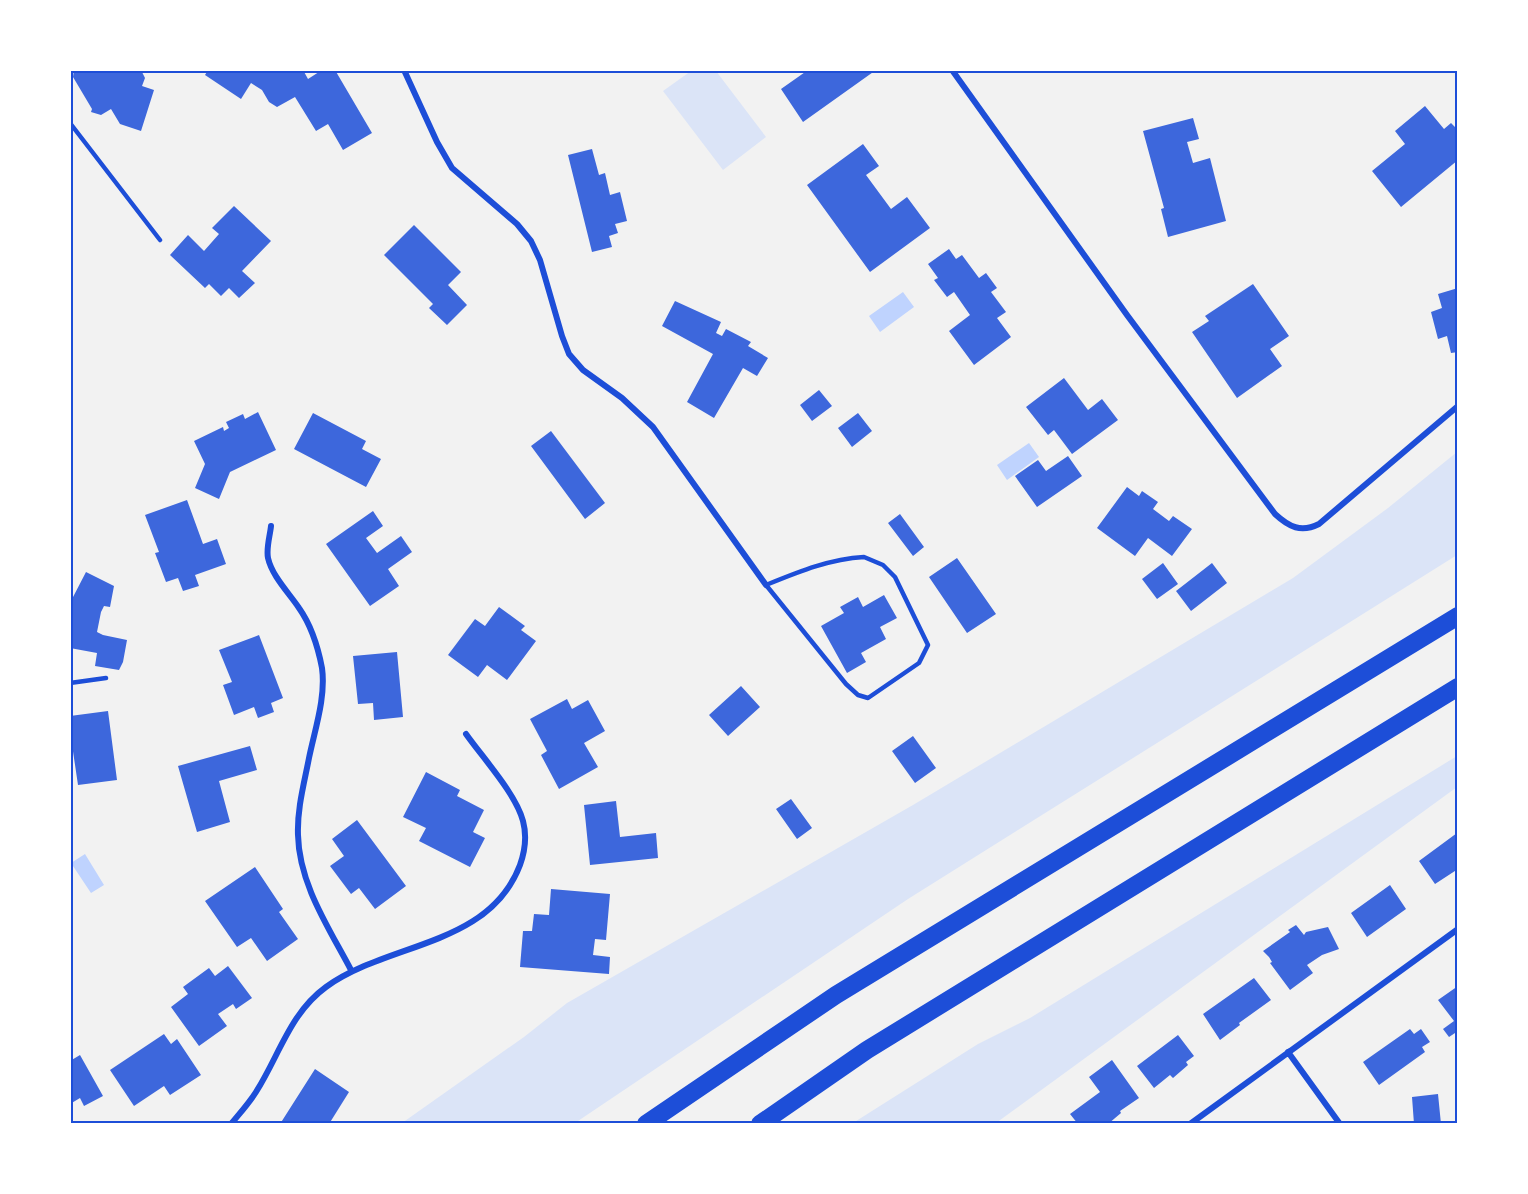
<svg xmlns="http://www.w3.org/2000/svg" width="1528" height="1194" font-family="Commissioner,sans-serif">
<rect width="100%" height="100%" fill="#f2f2f2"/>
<!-- green -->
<path fill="#dbe4f7" d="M691,71H716L766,137L723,170L663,91Z
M1457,452V555L908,899L575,1123H402L524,1037L567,1003L913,805L1293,578L1388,508Z
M1457,756V787L996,1123H853L978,1044L1030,1018Z"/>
<!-- water -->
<path fill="#bfd3fe" d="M903,292L914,307L880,332L869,316Z
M1029,443L1039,457L1007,480L997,465Z
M85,854L104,885L91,893L71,863Z"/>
<!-- building -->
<path fill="#3d67dc" d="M74,70H141L145,78L142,86L154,90L141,131L120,124L111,109L101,115L91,112L92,109L73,77Z
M208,70H303L308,79L322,70H335L372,133L343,150L328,124L316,131L295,97L277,107L269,102L262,90L251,83L241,99L205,75Z
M808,70H876L803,122L781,89Z
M1425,106L1444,129L1451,123L1458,130V160L1401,207L1372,171L1405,144L1395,131Z
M1193,118L1199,139L1187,142L1193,163L1210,158L1226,221L1168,237L1161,209L1164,208L1143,131Z
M863,144L879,166L866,175L891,209L907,197L930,228L870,272L807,185Z
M592,149L599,175L605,173L610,195L620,192L627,221L615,224L618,233L609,236L612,247L592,252L568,155Z
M234,206L271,241L242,271L255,283L239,298L229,288L221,296L209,284L205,288L170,255L188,235L204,251L219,234L212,228Z
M414,225L461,272L448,285L467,305L447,325L429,308L433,304L384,255Z
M949,249L956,259L962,255L979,278L986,273L997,288L991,292L1006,312L997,318L1011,337L974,365L949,331L970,315L954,292L947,297L934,280L938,278L928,264Z
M1253,284L1289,336L1270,349L1282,366L1237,398L1192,332L1209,321L1205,316Z
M1458,288V352L1451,353L1447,336L1438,339L1431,312L1442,308L1438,294Z
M675,301L721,322L716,333L722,336L726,329L751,342L748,346L768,358L757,376L743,368L714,418L687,402L713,354L662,326Z
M1064,378L1088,410L1102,399L1118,420L1072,454L1054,430L1048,435L1026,407Z
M819,390L832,406L812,421L800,405Z
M258,412L276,450L230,472L219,499L195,488L205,464L194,441L223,427L224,431L229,428L226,422L243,414L245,419Z
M313,413L366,441L362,449L381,459L366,487L294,449Z
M858,413L872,431L852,447L838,428Z
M551,431L605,503L585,519L531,446Z
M1068,456L1082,476L1037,507L1015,476L1038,460L1046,471Z
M1127,487L1139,496L1142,491L1158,502L1153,509L1169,521L1173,516L1192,529L1172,556L1148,538L1135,556L1097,528Z
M187,500L203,544L217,539L226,564L195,575L199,586L183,591L178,578L166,582L155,553L159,552L145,515Z
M373,511L383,526L366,538L377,553L401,536L412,552L388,569L399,586L370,606L326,544Z
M900,514L924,547L913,556L888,523Z
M957,558L996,614L967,633L929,577Z
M1163,563L1178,584L1157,599L1142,579Z
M1212,563L1227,583L1191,611L1176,591Z
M86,572L114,586L110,607L104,606L101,612L97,632L103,635L127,640L123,662L119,670L95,666L97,653L70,648L72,599Z
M884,595L897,618L880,627L886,639L861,653L866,662L847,673L821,626L844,613L840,607L858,597L863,607Z
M499,607L525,626L521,630L536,641L507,680L487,665L478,677L448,655L475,619L485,626Z
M259,635L283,698L271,703L274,712L258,718L254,707L234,715L223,685L232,682L219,650Z
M397,652L403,717L374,720L373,703L358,704L353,656Z
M741,686L760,707L728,736L709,715Z
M567,699L572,709L588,700L605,731L584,743L598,767L559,789L541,755L547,751L530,719Z
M108,711L117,780L78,785L70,731V716Z
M913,736L936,768L915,783L892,751Z
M250,746L257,770L219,781L230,822L197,832L178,766Z
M426,772L460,790L457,796L484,810L473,832L485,838L470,867L419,841L426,828L403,817Z
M791,799L812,828L797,839L776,809Z
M616,801L620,837L656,833L658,858L590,865L584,805Z
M357,820L406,886L375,909L359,888L351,894L330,866L344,856L332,839Z
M1457,833L1458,869L1435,884L1419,861Z
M255,867L283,909L279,912L298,939L267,961L251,938L237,947L205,901Z
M1390,885L1406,909L1367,937L1351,913Z
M551,889L610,894L606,940L595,939L593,955L610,957L609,974L520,967L523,931H532L534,914L549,915Z
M1296,925L1304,935L1306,932L1328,927L1339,949L1322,955L1307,965L1313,973L1290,990L1270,963L1272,962L1269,957L1263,951L1290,932L1288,930Z
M228,966L252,998L236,1009L233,1004L218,1014L227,1026L199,1046L171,1007L188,994L183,987L209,968L215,976Z
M1254,978L1271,1000L1239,1023L1240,1025L1220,1040L1203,1014Z
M1458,986V1031L1449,1037L1443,1029L1454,1021L1438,1000Z
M1410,1029L1414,1034L1421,1029L1430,1042L1422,1047L1425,1052L1379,1085L1363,1062Z
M164,1034L171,1044L177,1039L201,1075L170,1095L164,1086L134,1106L110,1070Z
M1178,1035L1194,1056L1186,1062L1188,1065L1173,1078L1170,1075L1154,1088L1137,1066Z
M80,1055L103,1096L84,1106L80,1098L70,1104V1061Z
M1112,1060L1139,1098L1120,1111L1121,1113L1108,1124H1078L1070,1114L1100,1092L1089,1077Z
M315,1069L349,1092L329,1124H280Z
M1438,1094L1441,1124H1414L1412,1097Z"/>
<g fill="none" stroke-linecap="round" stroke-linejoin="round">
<!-- service -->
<path stroke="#1d4ed8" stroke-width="4.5" d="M70,123L160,240
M864,557L883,565L895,577L928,645L919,663L868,698L858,695L846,684L766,585C798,572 829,559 864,557Z
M70,683L106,678"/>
<!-- minor -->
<path stroke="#1d4ed8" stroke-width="6" d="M404,70L437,142L452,168L517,224L531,241L540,260L562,336L569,354L583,370L622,398L653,427L766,585
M952,70L1127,315L1275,514C1289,527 1301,533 1319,524L1458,406
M271,526C270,536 266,548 268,558C272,576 289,593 299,608C311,625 318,647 322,668C326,697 315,729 309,758C304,784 297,809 298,835C299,884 329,928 351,970
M1288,1052L1340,1124
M231,1124C240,1113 249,1103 256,1092C279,1056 290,1013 326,987C388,942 489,947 520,865C525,851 527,836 523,821C516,794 483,758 466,734
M1190,1124L1458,929"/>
<!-- motorway -->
<path stroke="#1d4ed8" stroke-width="18" d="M646,1124L836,995L1458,616
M760,1124L867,1050L1458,687"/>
</g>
<!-- border -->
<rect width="1528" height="1194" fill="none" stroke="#ffffff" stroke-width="144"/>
<rect x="72" y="72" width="1384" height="1050" fill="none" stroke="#1d4ed8" stroke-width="2"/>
</svg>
